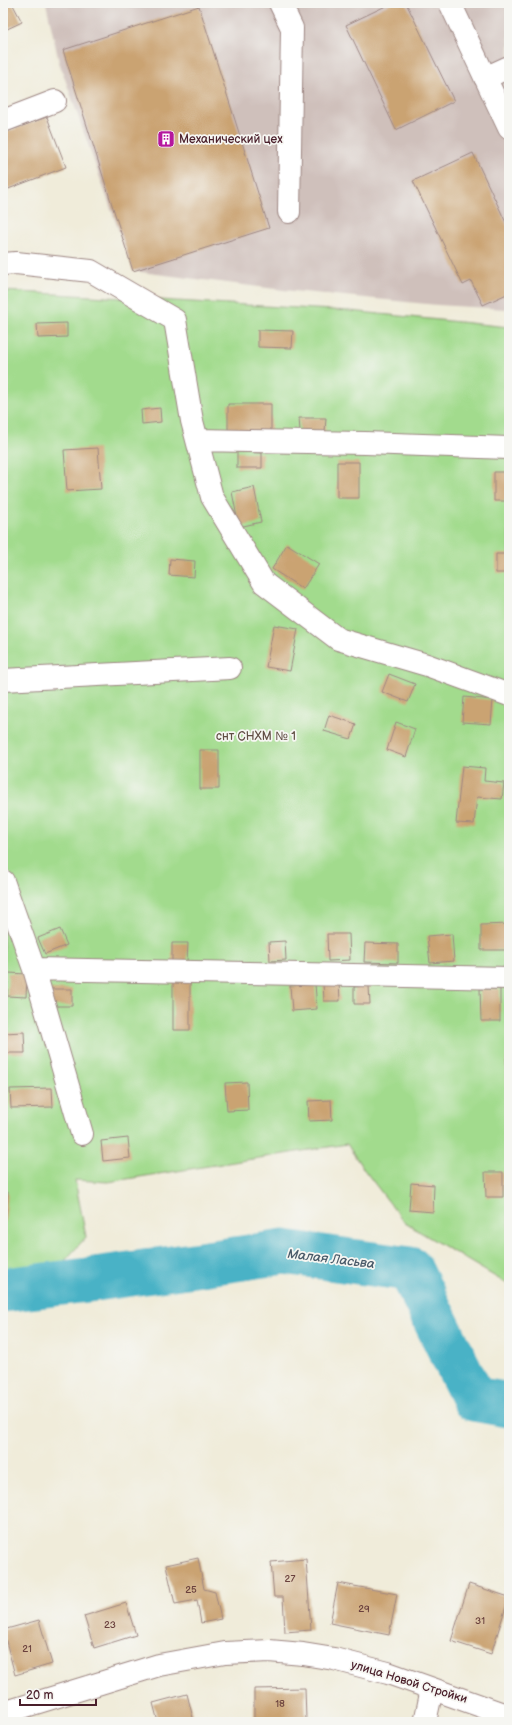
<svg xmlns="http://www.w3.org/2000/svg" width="512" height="1725" font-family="'Balsamiq Sans',sans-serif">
<rect width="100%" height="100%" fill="#f6f6f2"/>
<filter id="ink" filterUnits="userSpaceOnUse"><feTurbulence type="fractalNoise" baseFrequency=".025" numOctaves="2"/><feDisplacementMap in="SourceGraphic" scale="8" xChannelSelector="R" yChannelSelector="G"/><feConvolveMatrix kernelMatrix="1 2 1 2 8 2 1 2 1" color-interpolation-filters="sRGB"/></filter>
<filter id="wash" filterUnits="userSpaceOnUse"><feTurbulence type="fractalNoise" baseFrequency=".012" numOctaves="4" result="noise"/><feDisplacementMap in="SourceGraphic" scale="16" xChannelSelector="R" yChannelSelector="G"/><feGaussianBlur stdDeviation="0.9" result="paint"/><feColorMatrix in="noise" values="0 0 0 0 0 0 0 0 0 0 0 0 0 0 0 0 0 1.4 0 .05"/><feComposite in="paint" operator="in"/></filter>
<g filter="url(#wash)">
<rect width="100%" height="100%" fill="#f0ecda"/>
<!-- industrial -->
<path fill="#cfc0bb" d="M46,3H509V307L505,309L437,305L283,290L133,271L59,62Z"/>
<!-- green -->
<path fill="#a2db8d" stroke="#767d5c" d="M3,291L350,311L509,327V1285L405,1223L362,1167L347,1144L108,1182L75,1180L86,1237L62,1264L3,1277Z"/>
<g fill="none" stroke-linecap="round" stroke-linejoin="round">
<!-- river -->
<path stroke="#48b2c6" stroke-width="45" d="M3,1290L88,1280L284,1252L410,1269L474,1399L509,1405"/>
</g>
<g id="blocks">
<!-- building -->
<path fill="#caa372" d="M3,3H12L22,22L3,31Z
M392,3H406L454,101L396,130L346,25Z
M505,3H509V11Z
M199,6L269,228L133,271L63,50Z
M47,117L66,167L3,191V133Z
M473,153L509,229V293L483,305L471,281L463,285L413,181Z
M67,323V337L38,338L37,324Z
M258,330L293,331L292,348L258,347Z
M228,404H271V431H228Z
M160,408L161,422L142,424L141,410Z
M299,418H326L325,432L300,431Z
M98,448L101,489L67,491L64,450Z
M237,452L262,453V468H237Z
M337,462H359V498H337Z
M494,472H509V501H494Z
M254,487L261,522L239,527L232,492Z
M287,544L319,564L303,589L272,569Z
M496,554H509V573H496Z
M170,559L195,561L194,577L169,575Z
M274,625L298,629L290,671L266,667Z
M389,674L415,684L408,702L382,692Z
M464,697L493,700L491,724L462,722Z
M329,715L356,724L351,739L324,731Z
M396,722L415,729L406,757L387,750Z
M200,750H219V789H200Z
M462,766L485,768L484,781L504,783L502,799L477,797L474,824L456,823Z
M509,924V950H481V925Z
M60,929L67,945L45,954L38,938Z
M327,934H349L350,960L328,961Z
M452,934L454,961L430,963L427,936Z
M285,941L286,960L270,961L269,942Z
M172,943H188L187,961H172Z
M365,943L398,944V963L364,962Z
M8,973L27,974L26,997L7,996Z
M173,981H190V1030H173Z
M339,982L340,1001H324L323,983Z
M315,984L317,1009L292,1011L290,986Z
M369,986L370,1004H354V987Z
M50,989H72V1006H50Z
M480,989H500V1021H481Z
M24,1032L25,1053H3V1033Z
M509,1057V1083H507L506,1058Z
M247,1082L248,1110L227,1111L225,1083Z
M52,1088L53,1107L11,1108L10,1089Z
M331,1100L332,1120L309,1121L308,1101Z
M128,1138L130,1158L103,1161L101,1141Z
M485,1172H503V1197H486Z
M411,1183L434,1185L433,1212L409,1210Z
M3,1192H8L5,1222H3Z
M198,1558L204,1589L215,1592L221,1619L201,1623L197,1600L175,1604L166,1565Z
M306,1559L311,1630L285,1632L283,1597H274L271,1562Z
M338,1583L397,1594L389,1635L330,1623Z
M469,1584L509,1597L491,1654L451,1641Z
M126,1603L136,1635L94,1648L84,1616Z
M39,1620L52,1664L15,1675L3,1630Z
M305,1688L306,1720L254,1721V1689Z
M187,1694L194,1722H158L153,1703Z"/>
</g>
</g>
<g filter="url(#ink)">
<use href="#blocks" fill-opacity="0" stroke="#9d8682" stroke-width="1"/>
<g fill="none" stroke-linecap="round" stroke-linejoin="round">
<defs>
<path id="minor" d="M280,3L292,28L289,212
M450,3L509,128
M485,78L509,67
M3,121L55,101
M3,264L16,263L91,271L175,320L192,421L212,497L264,583L338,639L427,665L509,695
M197,440L365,443L509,448
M3,680L230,668
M3,881L34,969L82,1134
M34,969L509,978
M3,1713L159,1665L225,1653L269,1651L303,1654L334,1659L388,1673L509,1716
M425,1722L432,1689"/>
</defs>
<!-- minor casing -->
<use href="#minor" stroke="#9d8682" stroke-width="24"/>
<!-- minor -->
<use href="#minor" stroke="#fff" stroke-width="22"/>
</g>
</g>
<!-- icons -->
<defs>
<symbol id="building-square" viewBox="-11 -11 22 22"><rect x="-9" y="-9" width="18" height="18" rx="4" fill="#b5179e" stroke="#f6f6f2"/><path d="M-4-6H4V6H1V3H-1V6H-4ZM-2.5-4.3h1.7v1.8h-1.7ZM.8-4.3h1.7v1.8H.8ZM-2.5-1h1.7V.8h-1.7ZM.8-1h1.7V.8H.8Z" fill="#fff"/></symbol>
</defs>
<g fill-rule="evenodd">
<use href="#building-square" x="156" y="129" width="20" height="20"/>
</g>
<g text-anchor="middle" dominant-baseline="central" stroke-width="3.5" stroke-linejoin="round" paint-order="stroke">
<!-- number labels -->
<g font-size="10" fill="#6a403d">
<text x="290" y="1579">27</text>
<text x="191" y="1590">25</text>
<text x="364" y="1609">29</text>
<text x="480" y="1621">31</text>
<text x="110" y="1625">23</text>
<text x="27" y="1649">21</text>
<text x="280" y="1704">18</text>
</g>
<!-- poi labels -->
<g font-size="12" fill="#4a1f2b" stroke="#f6f6f2" text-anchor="start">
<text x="179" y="139">Механический цех</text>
</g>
<!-- park labels -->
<g font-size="12" fill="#604e44" stroke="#f6f6f2">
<text x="256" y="736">снт СНХМ № 1</text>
</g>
<!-- street labels -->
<g font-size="12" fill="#4a1f2b" stroke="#f6f6f2">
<text transform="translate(409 1682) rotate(17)">улица Новой Стройки</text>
</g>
<!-- water labels -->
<g font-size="13" font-style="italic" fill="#495a69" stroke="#f6f6f2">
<text transform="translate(331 1259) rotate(7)">Малая Ласьва</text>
</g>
</g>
<!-- margin -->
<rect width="512" height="1725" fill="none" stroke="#f6f6f2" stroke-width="16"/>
<!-- scale -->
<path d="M20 1699v6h76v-6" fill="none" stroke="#4a1f2b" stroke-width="2"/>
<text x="26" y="1699" font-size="12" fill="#4a1f2b" stroke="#f6f6f2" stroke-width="3" paint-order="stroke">20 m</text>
</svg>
